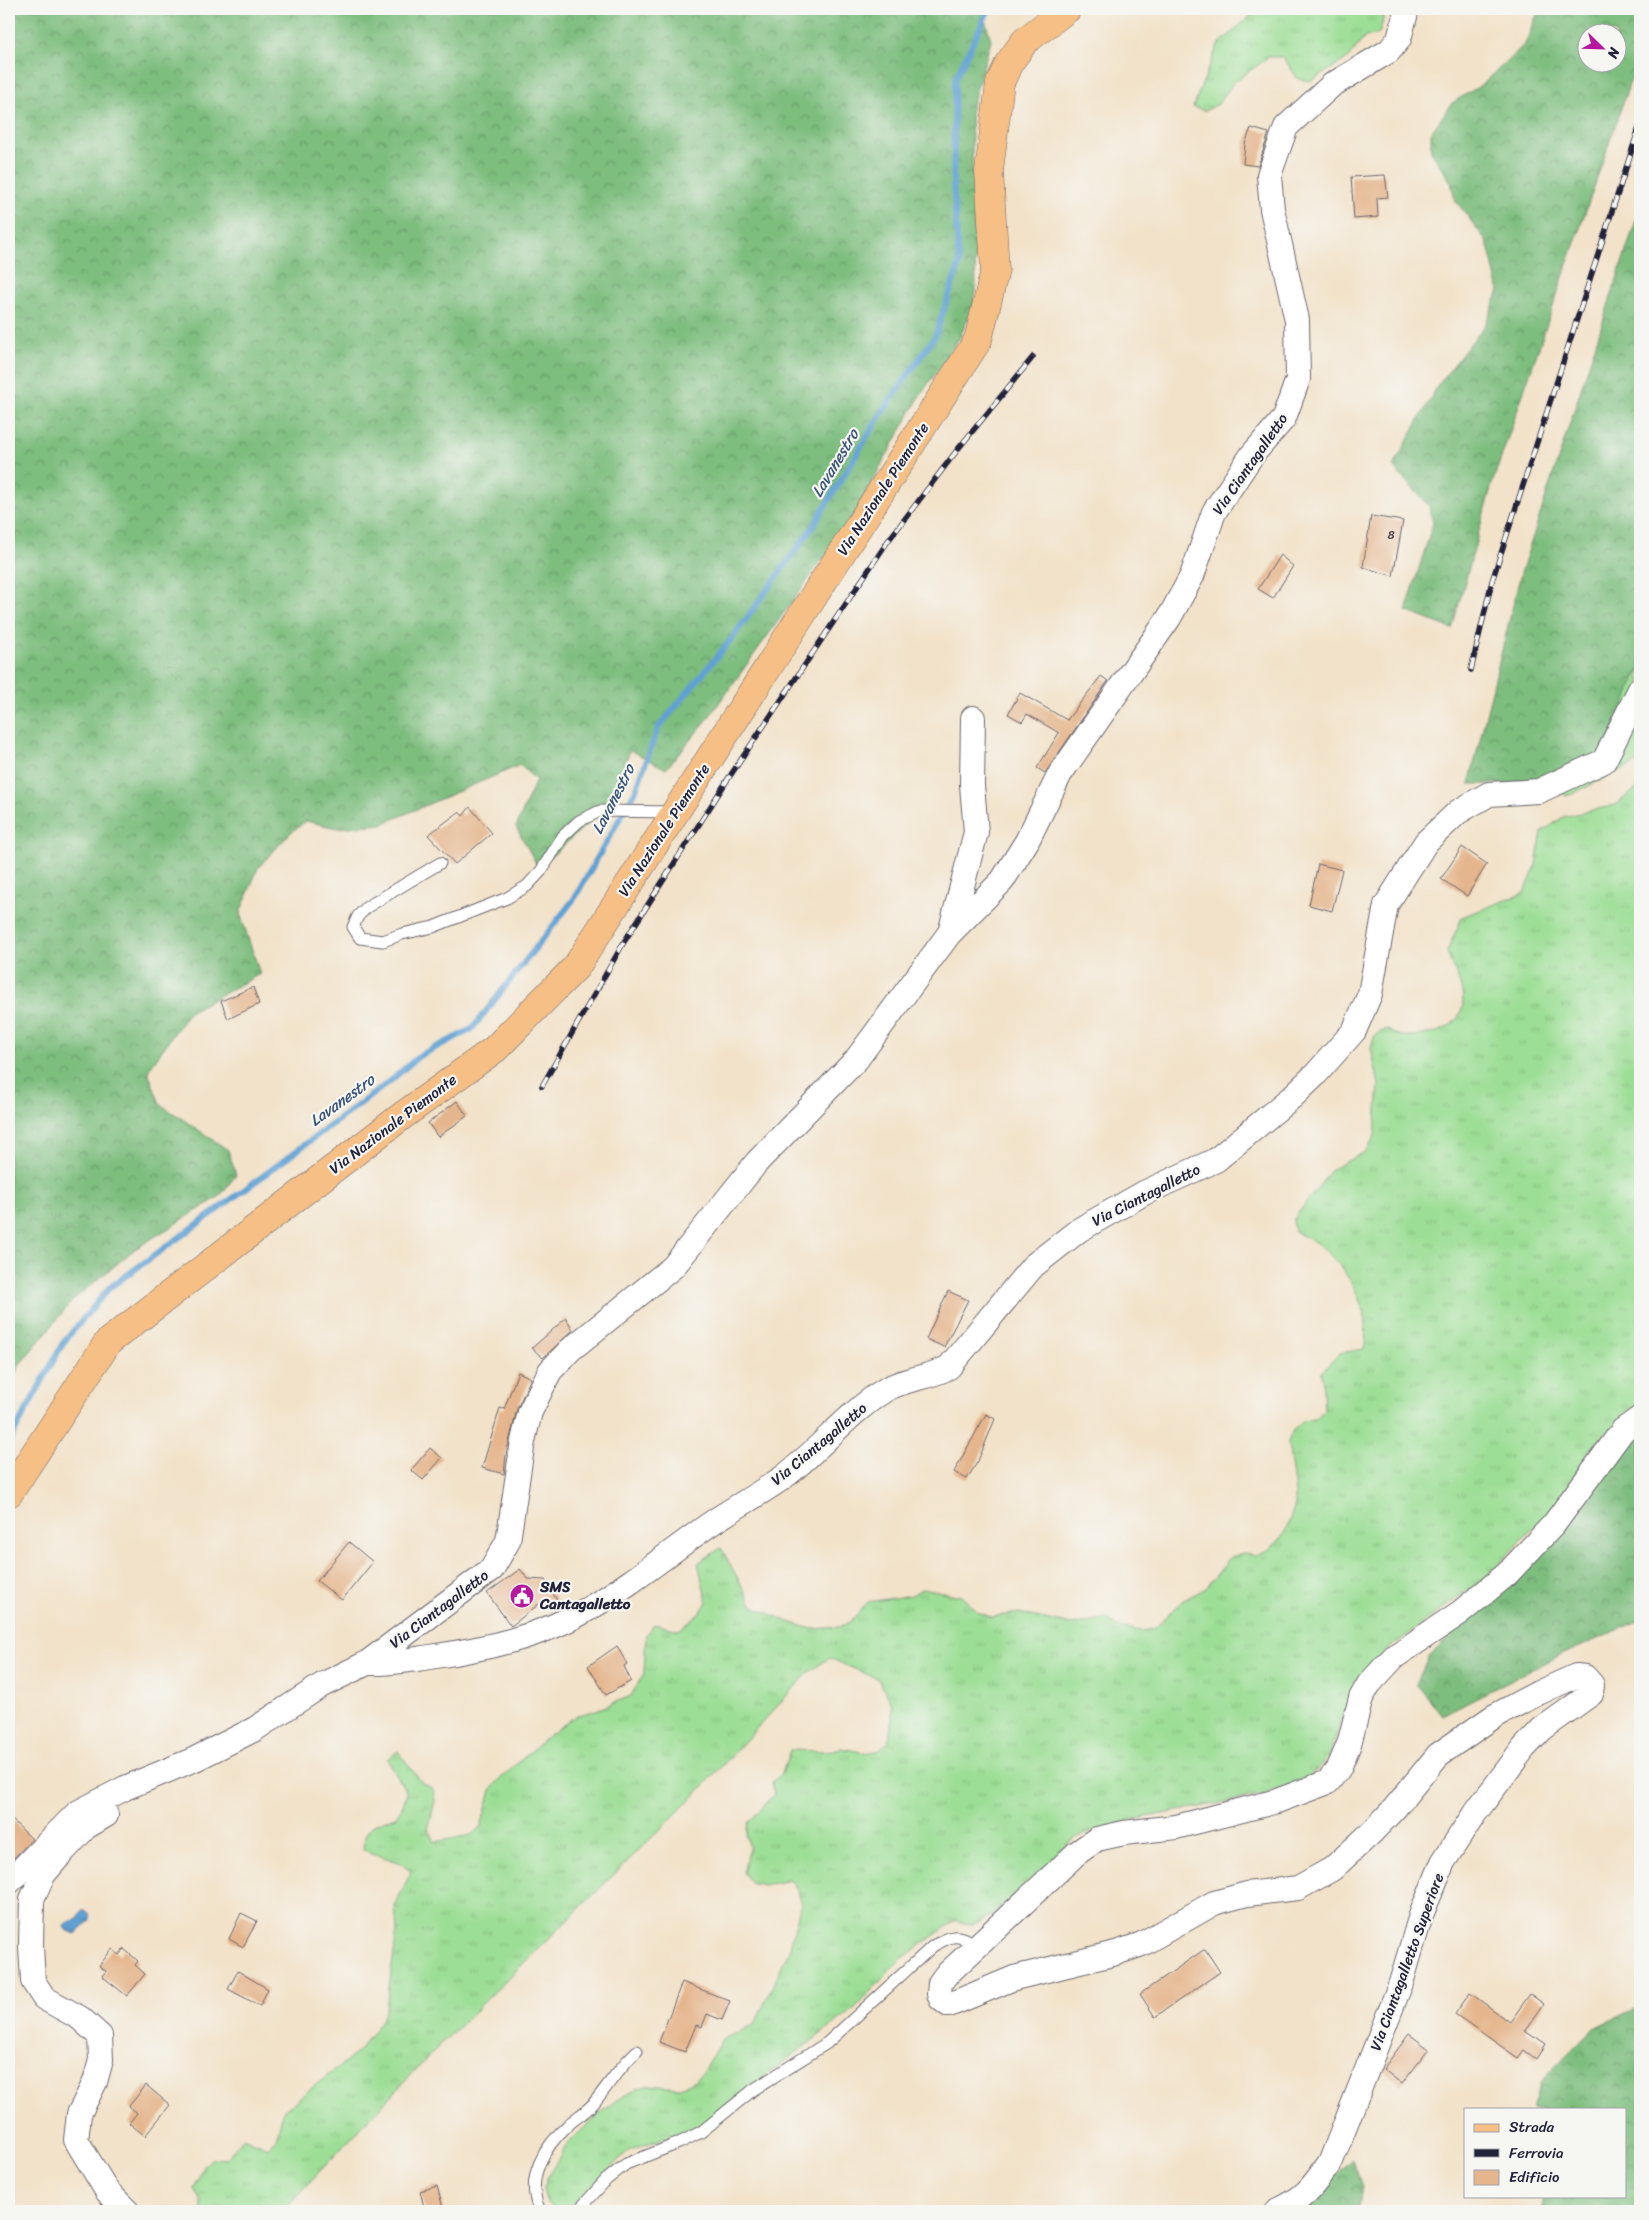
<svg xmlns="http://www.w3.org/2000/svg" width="1649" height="2220" font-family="Sriracha,sans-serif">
<defs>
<pattern id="grass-tufts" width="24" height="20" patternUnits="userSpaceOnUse" patternTransform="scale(1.25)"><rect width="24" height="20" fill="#9cde95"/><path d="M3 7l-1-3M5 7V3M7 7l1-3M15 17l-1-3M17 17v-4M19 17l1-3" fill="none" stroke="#86be81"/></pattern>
<pattern id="forest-crowns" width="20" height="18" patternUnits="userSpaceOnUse" patternTransform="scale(1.25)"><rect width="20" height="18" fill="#7dbd7e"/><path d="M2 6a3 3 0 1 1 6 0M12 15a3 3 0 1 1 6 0" fill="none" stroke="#669968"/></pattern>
<pattern id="water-ripples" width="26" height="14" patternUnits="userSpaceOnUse" patternTransform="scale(1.25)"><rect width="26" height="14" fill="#60a1d3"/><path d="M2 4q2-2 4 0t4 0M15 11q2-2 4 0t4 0" fill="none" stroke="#4f83ac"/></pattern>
</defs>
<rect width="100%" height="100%" fill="#f6f6f2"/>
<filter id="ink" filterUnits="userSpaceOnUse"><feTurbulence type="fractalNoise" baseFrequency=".02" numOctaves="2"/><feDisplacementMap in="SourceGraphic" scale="10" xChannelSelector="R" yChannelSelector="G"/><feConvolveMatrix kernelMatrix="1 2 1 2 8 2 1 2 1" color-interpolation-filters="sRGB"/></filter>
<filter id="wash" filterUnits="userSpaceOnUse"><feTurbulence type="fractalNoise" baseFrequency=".0096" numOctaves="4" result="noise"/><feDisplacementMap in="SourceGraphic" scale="20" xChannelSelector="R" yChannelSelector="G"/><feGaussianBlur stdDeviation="1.12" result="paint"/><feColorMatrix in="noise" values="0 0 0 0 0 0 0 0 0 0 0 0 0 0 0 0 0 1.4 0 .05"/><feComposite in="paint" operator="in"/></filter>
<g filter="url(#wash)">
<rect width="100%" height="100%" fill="#f2e2c9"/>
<!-- grass -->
<path fill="url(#grass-tufts)" stroke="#5f8068" d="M1258,9H1383V20L1379,34L1365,37L1348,58L1311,81L1298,79L1283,57H1269L1234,82L1218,104L1205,111L1193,107L1218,45Z
M1640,670V761L1570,795L1556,794Z
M1640,786V1403L1627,1412L1596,1443L1559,1501L1487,1576L1388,1649L1355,1682L1328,1758L1318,1769L1307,1777L1267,1794L1131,1820L1077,1837L993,1914C978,1924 973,1927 956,1920L900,1960L855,2008L704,2123L628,2151L580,2197L569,2206L556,2211L547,2203L543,2190L548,2177L566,2145L576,2135L615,2101L638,2088L650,2085L677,2088L690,2083L701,2075L721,2041L755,2024L790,1948L801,1902L798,1890L790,1880L764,1885L751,1883L743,1872L750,1848L746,1836L748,1823L774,1795L772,1782L782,1774L790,1750L828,1751L841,1748L866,1753L880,1750L889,1741L892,1717V1704L878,1679L829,1658L808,1673L694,1796L431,2054L282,2211H201V2201L194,2189L203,2166L213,2158L226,2159L243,2137L268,2148L276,2138L284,2110L359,2051L382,2020L386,2008L397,1931L395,1905L411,1872L401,1863L363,1850C365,1824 374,1824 396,1817L403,1805L407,1793L387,1759L398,1751L422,1783L433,1789L435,1801L428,1829L434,1842L471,1835L481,1827L491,1790L499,1780L549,1735L577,1715L591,1712L631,1696L644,1673L646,1635L654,1624L679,1630L700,1613L707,1602L698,1563L721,1548L753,1606L789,1622L812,1629L840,1627L851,1621L868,1602L912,1595L923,1588L961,1596L979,1613L991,1617L1019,1613L1071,1625L1108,1618L1117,1627L1143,1631L1155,1628L1182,1601L1206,1588L1231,1557L1243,1553L1256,1555L1268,1550L1278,1542L1286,1530L1295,1505V1492L1288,1442L1293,1430L1302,1421L1315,1419L1324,1410L1322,1372L1340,1353L1364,1349C1372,1310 1349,1269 1319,1245C1313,1240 1303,1236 1295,1232L1293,1220L1332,1169L1365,1152L1375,1136L1379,1085L1371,1048L1375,1035L1387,1029C1392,1032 1397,1035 1401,1036C1424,1037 1461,1032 1463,1003C1464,987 1452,967 1447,952L1462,917L1524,893L1535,869L1542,832L1563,817L1615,805Z"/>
<!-- forest -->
<path fill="url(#forest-crowns)" stroke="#50705c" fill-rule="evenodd" d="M9,9H982L991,40L971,109L976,291L972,309L960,337L920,396L849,523L706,721L666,769L630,750L610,803L551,857L537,865L516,827L536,780L520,765L382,824L337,828L306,821L290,833L258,868L240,913L260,974L189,1012L149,1069V1075L160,1104L228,1150L236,1175L219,1197L135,1249L74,1299L20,1364L9,1386Z
M1539,9H1640V53L1492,484L1452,629L1406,611L1433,523L1429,506L1393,467L1438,385L1485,325L1499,291L1487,242L1455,200L1451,182L1431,152V133L1452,103L1483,84L1525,44ZM1586,32H1616V62H1586Z
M1640,208V670L1635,676L1617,725L1597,757L1541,780L1508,784H1469L1521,573Z
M1640,1434V1620L1546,1662L1442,1715L1416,1684L1429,1656L1559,1538L1606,1471Z
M1640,2006V2211H1543V2196H1625V2109H1533V2105L1541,2082L1593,2029Z
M1353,2159L1362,2187L1358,2211H1297Z"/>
<!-- water -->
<path fill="url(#water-ripples)" stroke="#416287" d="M82,1910H85C99,1919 82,1926 76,1934L67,1931L64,1927L65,1924L78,1919Z"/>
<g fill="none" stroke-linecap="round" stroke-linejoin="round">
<!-- stream -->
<path stroke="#60a1d3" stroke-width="6" d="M9,1442L63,1343L109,1288L213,1213L389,1082L419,1056L472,1029L574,899L636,790L658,728L733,637L812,528L879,417L935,336L959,265L953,183L955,79L989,9"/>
</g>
<g id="blocks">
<!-- building -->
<path fill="#e5b68d" d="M1251,128L1269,133L1258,166L1243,164L1245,144Z
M1385,175L1388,197L1377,198L1378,217L1354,219L1351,177Z
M1371,516L1403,521L1393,576L1363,567Z
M1280,555L1293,566L1273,598L1258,589Z
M1101,676L1108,681L1045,773L1037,768L1059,733L1027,714L1022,722L1008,714L1020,693L1067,720Z
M470,807L492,833L455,864L428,835L459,812L463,816Z
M1462,847L1487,864L1467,896L1441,879Z
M1318,864L1342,870L1332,911L1309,905Z
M253,987L259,1004L228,1019L221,1001Z
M457,1101L467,1116L438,1137L428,1123Z
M948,1291L968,1300L944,1347L926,1339Z
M566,1318L573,1330L543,1358L532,1348Z
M518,1372L531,1378L517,1409L506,1455L504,1474L482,1468L500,1408L504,1409Z
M986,1414L995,1419L978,1461L967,1479L954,1472Z
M430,1448L442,1458L423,1480L411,1470Z
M349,1542L373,1562L342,1600L317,1581Z
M520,1569L528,1579L545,1580L561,1607L539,1604L511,1626L487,1593Z
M617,1646L627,1664L624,1666L631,1681L606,1695L588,1666Z
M9,1817L32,1839L9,1863Z
M241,1913L257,1921L243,1947L229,1939Z
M112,1949L119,1955L124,1949L138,1961L135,1965L145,1974L127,1996L102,1976L106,1971L99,1966Z
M1205,1949L1220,1972L1155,2017L1140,1994Z
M238,1971L268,1989L260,2006L228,1989Z
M682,1982L730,2001L722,2020L707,2014L702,2027L696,2025L685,2052L659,2042Z
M1470,1993L1510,2022L1530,1994L1544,2004L1525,2031L1545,2045L1536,2059L1524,2050L1518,2058L1455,2014Z
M1409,2034L1429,2049L1402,2084L1383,2069Z
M146,2085L170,2105L145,2136L129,2123L137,2113L129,2106Z
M437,2186L444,2211H425L420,2191Z"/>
</g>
</g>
<g filter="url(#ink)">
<use href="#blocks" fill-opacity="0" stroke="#6b656d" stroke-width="1"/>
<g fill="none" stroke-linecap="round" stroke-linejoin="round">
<defs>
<path id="lane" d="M440,863L367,907L358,916L353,927L360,938L383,941L402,934L433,927L507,898L527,886L541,871L563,836L579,821L600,811L675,812
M540,2211C524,2178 545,2146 569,2124C577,2117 586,2112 593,2104C608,2086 619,2067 637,2051
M578,2211L606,2180L626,2164L679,2143L701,2132L753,2090L827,2043L933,1946C953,1935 956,1933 977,1945"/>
<path id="street" d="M950,933L976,832L972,785L973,718
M367,1663C388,1664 409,1660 430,1657C484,1649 541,1637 588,1609C629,1586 665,1556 703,1529C729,1510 759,1495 785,1476C820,1449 848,1413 885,1390C905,1378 930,1378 949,1367L1033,1266L1079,1230L1144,1193L1216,1160L1292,1097L1315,1075L1354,1031L1370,994L1386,905L1426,842L1458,812L1489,794L1539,791L1604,761L1640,689
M106,1815L86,1827L60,1855L43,1875L32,1899L31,1946L33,1981L44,1998L80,2018L100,2036L101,2060L95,2082L79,2114L76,2140L107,2191L127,2211
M9,1882L77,1813L125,1788L195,1759L255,1729L322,1685L367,1663L492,1569L508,1541L523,1441L530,1412L550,1371L570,1350L673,1267L757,1162L856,1060L949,934L1002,881L1027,841L1060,774L1169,618L1192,576L1214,512L1252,455L1284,418L1298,379L1297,320L1272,209L1269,175L1286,127L1332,85L1389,51L1399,39L1407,9
M1277,2211C1306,2198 1313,2186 1331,2161L1401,1983L1421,1915L1443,1862L1475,1813L1524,1748L1542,1729L1591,1694L1592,1685L1585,1677L1576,1676L1538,1693L1493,1717L1438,1755L1394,1809L1371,1833L1332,1869L1298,1888L1247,1894L1214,1903L1142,1944L1116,1953L1014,1978L949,2005L941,1999L939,1994L940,1983L945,1976L1077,1853L1097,1839L1124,1833L1176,1827L1277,1801L1328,1782L1339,1768L1349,1744L1361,1698L1369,1684L1394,1657L1461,1612L1507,1574L1554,1524L1623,1430L1640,1418"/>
<path id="primary" d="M9,1493L108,1342L402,1116L495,1049L576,967L978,340L995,270L989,171L1000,83L1009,63L1025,41L1067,9"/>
</defs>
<!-- lane casing -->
<use href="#lane" stroke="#6b656d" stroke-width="13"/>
<!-- street casing -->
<use href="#street" stroke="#6b656d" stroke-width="26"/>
<!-- primary casing -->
<use href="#primary" stroke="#6b656d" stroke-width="29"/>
<!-- lane -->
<use href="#lane" stroke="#fff" stroke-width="11"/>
<!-- street -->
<use href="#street" stroke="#fff" stroke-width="24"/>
<!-- primary -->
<use href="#primary" stroke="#f5bf86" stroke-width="28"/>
<defs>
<path id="rail" d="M1471,670L1492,581L1640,125
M542,1086L624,942L728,779L888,541L958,449L1033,357"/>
</defs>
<!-- rail casing -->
<use href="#rail" stroke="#22223b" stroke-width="5.5"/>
<!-- rail -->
<use href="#rail" stroke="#f6f6f2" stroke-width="4" stroke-dasharray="11" stroke-linecap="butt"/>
</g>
</g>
<!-- icons -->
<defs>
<symbol id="civic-disc" viewBox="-11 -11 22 22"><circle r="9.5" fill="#b5179e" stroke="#f6f6f2"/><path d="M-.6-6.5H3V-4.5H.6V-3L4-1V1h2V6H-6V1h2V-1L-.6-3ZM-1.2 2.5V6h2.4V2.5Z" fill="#fff"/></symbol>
</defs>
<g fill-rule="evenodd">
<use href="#civic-disc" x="508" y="1582" width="28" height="28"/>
</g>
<g text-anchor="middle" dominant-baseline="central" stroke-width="4.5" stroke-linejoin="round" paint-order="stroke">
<!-- number labels -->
<g font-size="12" fill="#534750">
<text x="1391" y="535">8</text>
</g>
<!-- street labels -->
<g font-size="15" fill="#22223b" stroke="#f6f6f2">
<text transform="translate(1250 464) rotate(-55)">Via Ciantagalletto</text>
<text transform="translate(883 489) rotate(-57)">Via Nazionale Piemonte</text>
<text transform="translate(664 830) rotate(-57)">Via Nazionale Piemonte</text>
<text transform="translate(393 1124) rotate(-37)">Via Nazionale Piemonte</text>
<text transform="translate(1146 1195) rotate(-27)">Via Ciantagalletto</text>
<text transform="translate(819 1444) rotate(-40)">Via Ciantagalletto</text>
<text transform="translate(439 1609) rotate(-37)">Via Ciantagalletto</text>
<text transform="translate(1407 1962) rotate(-70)">Via Ciantagalletto Superiore</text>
</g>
<!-- poi labels -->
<g font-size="15" font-weight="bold" fill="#22223b" stroke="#f6f6f2" text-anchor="start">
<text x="540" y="1587">SMS<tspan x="540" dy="17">Cantagalletto</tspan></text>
</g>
<!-- water labels -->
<g font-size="16" font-style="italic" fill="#3b5578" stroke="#f6f6f2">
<text transform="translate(835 463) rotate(-59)">Lavanestro</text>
<text transform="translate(613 799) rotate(-63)">Lavanestro</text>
<text transform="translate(342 1100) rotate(-36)">Lavanestro</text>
</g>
</g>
<!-- margin -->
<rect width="1649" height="2220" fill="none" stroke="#f6f6f2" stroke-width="30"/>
<!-- legend -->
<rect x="1464" y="2108" width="162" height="90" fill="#f6f6f2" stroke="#a1a1a9"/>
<rect x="1474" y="2124" width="25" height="8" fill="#f5bf86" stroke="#a1a1a9"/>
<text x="1509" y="2132" font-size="15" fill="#22223b">Strada</text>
<rect x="1474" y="2149" width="25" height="8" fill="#22223b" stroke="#a1a1a9"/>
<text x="1509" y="2158" font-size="15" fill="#22223b">Ferrovia</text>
<rect x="1474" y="2170" width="25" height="15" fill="#e5b68d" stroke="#a1a1a9"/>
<text x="1509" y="2182" font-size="15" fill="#22223b">Edificio</text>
<!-- north arrow -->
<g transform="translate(1602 48) rotate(113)"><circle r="24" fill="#f6f6f2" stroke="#a1a1a9"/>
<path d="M0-4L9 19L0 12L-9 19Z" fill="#b5179e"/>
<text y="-8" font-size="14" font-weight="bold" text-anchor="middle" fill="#22223b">N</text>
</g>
</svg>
